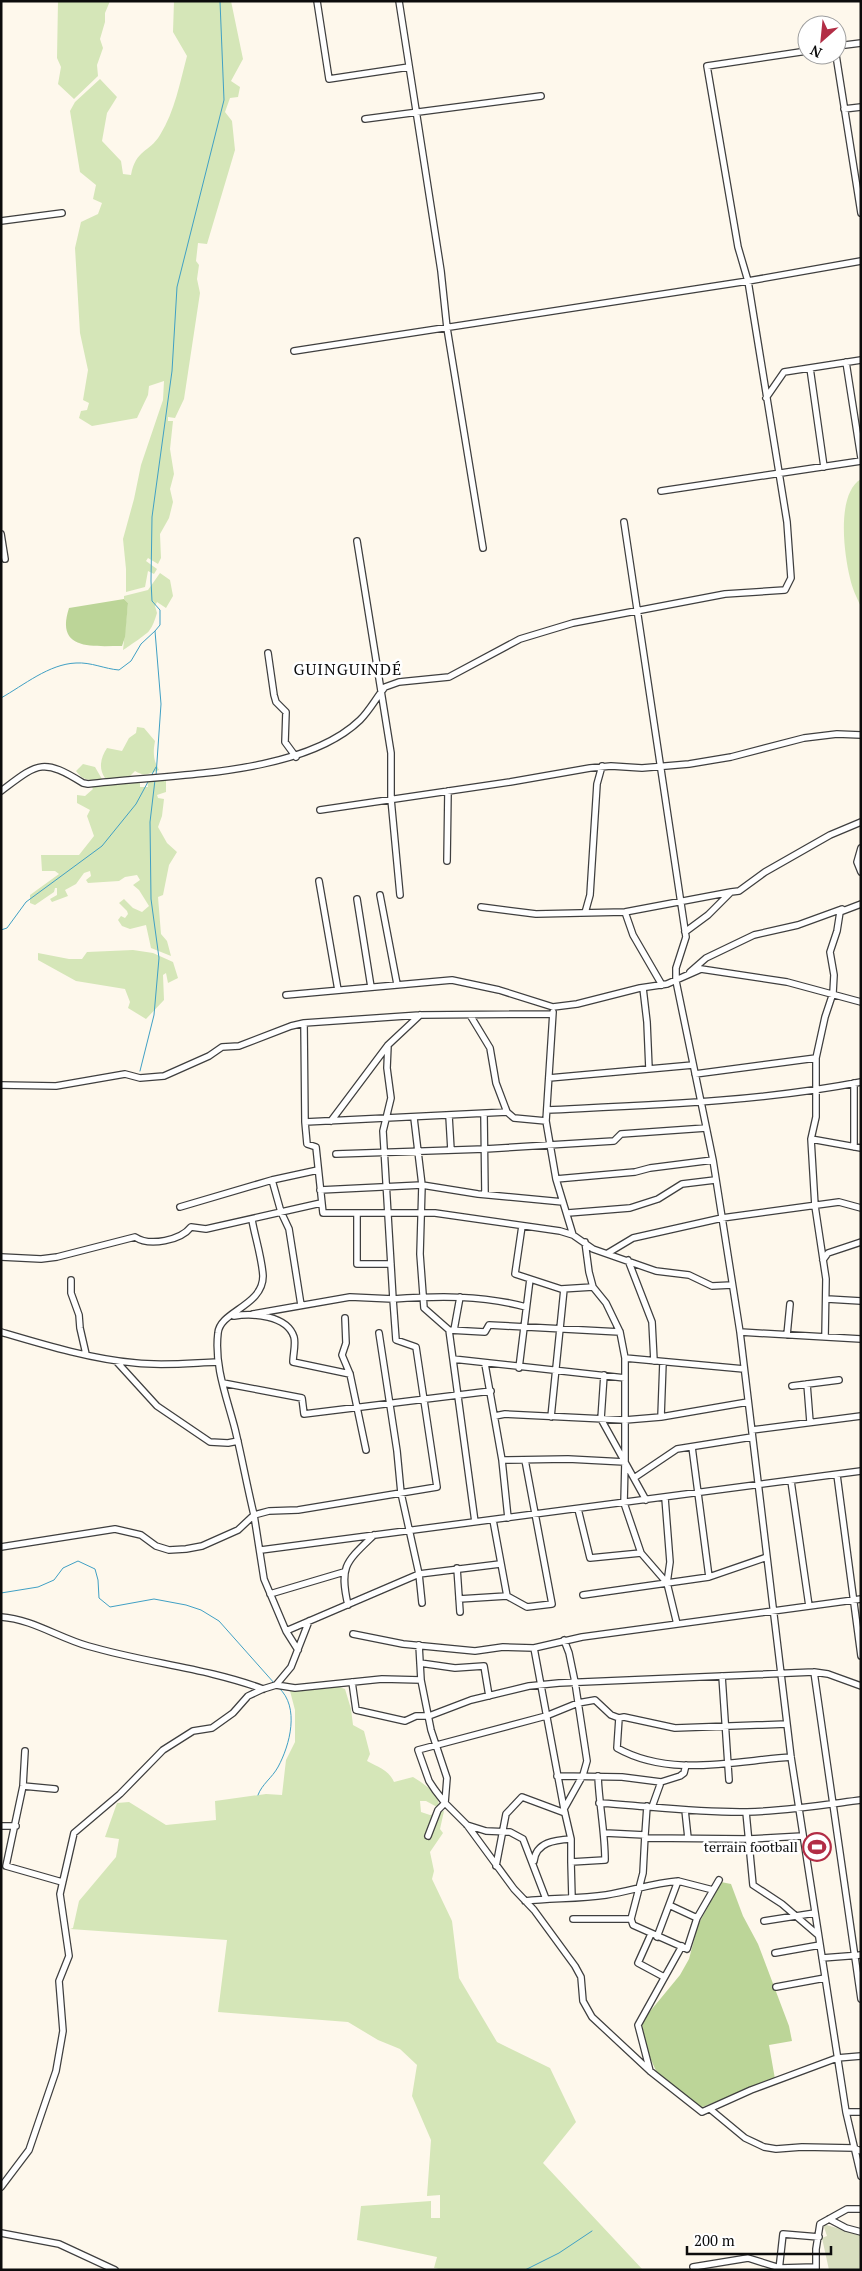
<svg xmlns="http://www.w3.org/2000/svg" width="862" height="2271" viewBox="0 0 862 2271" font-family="'PT Serif',serif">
  <rect width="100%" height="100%" fill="#fef8ec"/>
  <path fill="#d5e6b8" d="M58,1H110L105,13V22L100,39L103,48L97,65L98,76L74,99L58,84L61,67L57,58Z
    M174,1H231L243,59L231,81L240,87L238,97L230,98L225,112L232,121L235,150L207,244L198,243L196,261L199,265L197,279L200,293L184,399L175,418L168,417V421H173L170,449L174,474L170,489L173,502L169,518L160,534L161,558L158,564L148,558L146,561L157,569L154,574L148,571L145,587L126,592V569L123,539L134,499L141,465L163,400L164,381L149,386L148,395L137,418L92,426L79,418L81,411L87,410L89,403L83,400L88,370L80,333L75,248L81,222L98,214L102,203L93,199L96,185L80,172L70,111L75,102L100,79L117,97L107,113L102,141L121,161L123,174L131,175C136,149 149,153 160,135C175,111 180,82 187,56L173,32Z
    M861,479V607C857,598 852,588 850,578C844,554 836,494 861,479Z
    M160,573L170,580L173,596L166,608L157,602L155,606L157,613C155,619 153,626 149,631C147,634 125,649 123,650L128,603L124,599V596L148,590Z
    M137,727L144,728L155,741C153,752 153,760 159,770C149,774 144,777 135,771L129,777L108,779L105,778C98,768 101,757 107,748L122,751L129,738L136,733Z
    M83,764L95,767L102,779C90,781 83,781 76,771Z
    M166,779V792L157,795L158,798L164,799L162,816L158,827L167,843L177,852L169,865L163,895L158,897L161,934L167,941L171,956L151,948L146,925L130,929L122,926L118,920L121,916L125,918L128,914L127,911L119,903L124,899L133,908L142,912L149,906L139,890L133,885L140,880L137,875L125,877L119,881L88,883L86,880L91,876L90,871L84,873L76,884L65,890L68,896L52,902L50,899L57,895V888H55L54,892L35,905L30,903V895L59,874L55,871H42L41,855H79L94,836L87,816L90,810L77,803V795L85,796L93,789L91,786L140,781V787H148L147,780Z
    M133,950L153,953L173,962L178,978L168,983L166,973L163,975L164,1000L146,1019L128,1008L130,1002L125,989L76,981L38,960V953L69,959H82L87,952Z
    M336,1686L345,1689L351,1709L353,1725L364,1731L370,1754L367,1761C378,1767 389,1770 394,1782L413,1777C423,1783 438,1793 439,1805L437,1807L426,1801H420L421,1812L430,1815L444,1811L440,1829L443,1833L430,1852L434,1871L432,1879L452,1921L459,1978L497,2042L550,2068L576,2122L543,2163L643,2270H443L434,2268L437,2257L357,2240L361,2206L431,2201V2218H440V2195L427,2196L431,2140L412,2096L417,2065L400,2049L378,2040L348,2022L218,2012L227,1940L70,1929L73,1928L79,1901L116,1857L119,1839L105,1837L117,1803L129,1802L166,1825L216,1820L215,1801L266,1794L282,1795L286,1760L295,1742V1710L290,1691C306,1687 320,1689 336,1686Z"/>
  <path fill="#bcd598" d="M124,599L128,603L125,637L122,646C92,646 55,651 69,608Z
    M721,1882L731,1884L743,1916L758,1944L789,2026L792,2041L769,2045L775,2079L700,2108L657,2073L648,2053L642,2025L647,2015L680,1975L689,1959L698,1925Z"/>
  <path fill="#d8debf" d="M823,2224L861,2235V2270H829L822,2238L827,2236Z"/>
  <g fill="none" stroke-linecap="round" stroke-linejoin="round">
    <path stroke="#40a0c4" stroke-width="1" d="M1,698C24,685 49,664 76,663C91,662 105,669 119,670L131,661L141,644L155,631
      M151,776L156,767
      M156,776L161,704L155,631L160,625V610L152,601L151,581L152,517L172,371L177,287L224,100L220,1
      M1,930L7,928L26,902L102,846L136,804L149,780
      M140,1071L154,1015L159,958L151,899L150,822L155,780
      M1,1593L38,1587L54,1580L63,1568L78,1561L95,1569L98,1580L99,1598L110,1607L154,1599L186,1605L201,1610L219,1621L275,1684
      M258,1795C262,1784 272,1778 278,1767C290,1745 300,1707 279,1688
      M525,2270L559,2253L592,2231"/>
    <defs>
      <path id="minor" d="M317,1L329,79L409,67
        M399,1L441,271L447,328L483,548
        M837,46L861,43
        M836,55L861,213
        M844,109L861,107
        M365,119L541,96
        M1,221L62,213
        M294,351L748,281L861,261
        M846,362L861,458
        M810,368L824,467
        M766,398L784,372L861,360
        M661,491L861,461
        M624,522L686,937L676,968V981L713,1160L740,1332L791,1757L846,2112L861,2176
        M1,534L5,559
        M357,541L391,753V799L400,895
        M268,653L274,695L276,702L286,712L285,742L296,757
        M1,791C37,764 42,757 83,783L88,784C166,774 301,777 360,720C370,710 376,698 385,687L399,682L449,677L520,639L573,623L725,594L785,590L791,578L787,522L748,281L738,247L707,66L807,51
        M320,810L510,782L590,768L611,766L642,768L689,764L731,757L804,738L837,734L861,735
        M861,848L857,862L861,872
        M447,861L448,791
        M319,881L338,990
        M380,895L397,984
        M357,899L371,987
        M481,907L536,914L625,912L731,892
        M625,912L633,935L662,985
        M585,913L590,895L597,784L602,766
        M685,932L708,915L731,892L739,891L765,872L830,835L861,822
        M690,972L706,958L754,935L798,925L842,909
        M643,988L647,1022L649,1069
        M286,995L452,980L499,990L553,1007L577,1004L640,988L667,984L701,969L787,982L861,1002
        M553,1012L546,1121L556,1179L573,1235
        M470,1015L490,1048L496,1083L507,1112L514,1118L546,1121
        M304,1023L305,1122L307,1144L316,1147L323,1213H435L560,1231L573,1235L593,1249L656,1271L689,1275L712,1286L732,1285
        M388,1045L387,1068L391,1098L383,1131L393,1299C438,1296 482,1295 526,1307
        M695,1074L816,1058
        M549,1078L693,1065
        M1,1085L56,1086L125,1074L140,1078L164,1076L209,1056L222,1047L239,1046L291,1026L304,1023L420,1015L552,1014
        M547,1110C652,1105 757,1102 861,1082
        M484,1114L485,1194
        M449,1116L451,1150
        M414,1118L422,1185L420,1254L424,1308L449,1330L475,1522
        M331,1121L388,1045L420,1015
        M305,1122L507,1112
        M811,1139L861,1148
        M854,1147V1083
        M336,1154L485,1149L614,1141L621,1134L706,1128
        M556,1179L635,1172L650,1168L713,1160
        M272,1180L281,1212L289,1229L301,1305
        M320,1190L422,1185L478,1194L563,1202
        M180,1207L272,1180L318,1170
        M357,1213V1264H391
        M568,1213L630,1208L658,1199L682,1184L715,1180
        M252,1220C255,1237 262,1258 263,1276C263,1306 220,1311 218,1333C214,1366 227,1398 235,1429C242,1458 247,1486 254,1515L269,1511L298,1510L437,1487L416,1347L396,1340L393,1299L350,1297L253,1314
        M522,1226L515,1274L561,1289L593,1287
        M585,1242L589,1272L593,1287L606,1303L620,1332L625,1358V1462L624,1503L641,1553L667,1583L677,1624
        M608,1253L633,1238L722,1218L839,1202L861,1208
        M1,1257L41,1259L57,1257L135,1237C150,1247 181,1240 191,1227L206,1229L321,1203
        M628,1260L652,1322L654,1361
        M823,1260L828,1253L861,1242
        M71,1280V1293L79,1315L80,1328L86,1354
        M827,1299L861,1301
        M234,1316C252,1313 287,1315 294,1337C296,1344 293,1355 293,1362L350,1374
        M345,1318L346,1343L342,1355L350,1374L366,1450
        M449,1330L485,1332L489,1325L620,1332
        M454,1330L460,1297
        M1,1332C45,1345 91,1359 136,1363C162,1366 191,1363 217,1362
        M740,1332L861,1339
        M379,1333L397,1451L401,1493L419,1574L422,1603
        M787,1335L790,1304
        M825,1337L826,1279L815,1206L811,1139L816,1117V1058L825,1017L833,993L834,975L830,952L837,931L840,912L861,904
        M625,1358L744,1369
        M453,1359L625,1378
        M116,1361L157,1406L210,1442L228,1443L238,1441
        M485,1364L502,1460L508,1518
        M519,1368L530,1279
        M604,1375L601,1419L646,1500
        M223,1383L302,1398L304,1414L491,1391
        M807,1384L810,1422
        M792,1386L839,1380
        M495,1416L505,1414L625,1420L661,1417L748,1402
        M551,1417L564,1289
        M661,1417L663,1362
        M752,1430L861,1416
        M692,1447L709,1577
        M502,1460L568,1459L625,1462
        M837,1475L861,1656
        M634,1478L677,1449L752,1437
        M791,1481L809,1606
        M665,1498L670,1562L667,1583
        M578,1509L590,1558L641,1553
        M254,1515L264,1579L286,1631L298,1650
        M493,1520L507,1596L527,1607L552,1604L525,1460
        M1,1547L115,1529L141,1535L156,1546L169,1550L186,1549L202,1546L238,1530L254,1515
        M261,1550L861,1471
        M457,1568L460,1612
        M270,1594L344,1572
        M583,1595L709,1577L767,1557
        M459,1599L507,1596
        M348,1605C339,1566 346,1562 374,1535
        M1,1617C32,1619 59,1638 88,1646C146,1663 206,1668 263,1689
        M286,1631L419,1574L500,1564
        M353,1634L403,1644L475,1651L503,1647L534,1648L582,1637L861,1599
        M564,1640L569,1653L575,1682L587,1761L583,1775L564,1809L571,1839V1862
        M419,1645L421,1680L431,1730L447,1778L445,1803L438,1810L428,1836
        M534,1648L564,1809
        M420,1663L455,1668L484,1666L489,1696
        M814,1672L861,1999
        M722,1676L729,1780
        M352,1682L356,1710L405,1721L416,1716H429L471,1700L529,1686L559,1683L814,1672L828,1674L861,1686
        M276,1685L291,1667L309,1621
        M619,1718L611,1715L595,1700L578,1703L546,1716L418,1750L429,1781L435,1790L445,1803L467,1825L514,1889L534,1910L575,1966L581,1977L583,2001L592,2017L650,2071L702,2112L751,2090L837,2058L861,2056
        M787,1724L675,1728L624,1717L619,1718L617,1748C670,1778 734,1761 791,1757
        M25,1751L23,1786L6,1866L62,1882
        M557,1776L622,1777L661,1782L680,1776L684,1773L686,1765
        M23,1786L55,1789
        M599,1803C648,1806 698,1813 747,1812C786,1811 823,1805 861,1800
        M652,1807L661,1782
        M685,1810L688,1838
        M746,1812L753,1885L782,1904L818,1935
        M467,1825L486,1831L510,1832L523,1839L546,1899
        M1,1826H16
        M605,1833L645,1835L647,1806
        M645,1835L643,1873L631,1919L633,1925L687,1949L697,1918L719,1880
        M645,1838L749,1839L803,1836
        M534,1861C536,1842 555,1840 571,1839
        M496,1866L506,1814L522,1797L565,1813
        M572,1898L571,1862L605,1860C605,1832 599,1804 598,1776
        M525,1901C552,1898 579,1899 606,1895C631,1891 653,1883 678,1881
        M669,1905L697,1918
        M573,1919H631
        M764,1921L815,1913
        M651,1934L638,1963L664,1977
        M657,1937L678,1881L713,1890
        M775,1953L820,1945
        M822,1958L861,1955
        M776,1987L825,1978
        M650,2071L638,2025L682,1946
        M710,2109L745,2138L764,2147L776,2149L802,2147L854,2148L861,2151
        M846,2112H861
        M1,2187L29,2150L56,2071L63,2031L59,1981L69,1956L60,1894L74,1833L120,1794L163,1750L193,1731L212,1728L233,1713L248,1696L263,1689L276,1685L295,1688L382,1679L421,1680
        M829,2219L846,2228L861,2232
        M1,2233L59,2244L115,2270
        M693,2267L748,2258L780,2268L815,2267
        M816,2269V2249L820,2224L847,2209H861
        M779,2270L783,2234L819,2237"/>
    </defs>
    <use href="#minor" stroke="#3f3f3f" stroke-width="8"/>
    <use href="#minor" stroke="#fff" stroke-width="5.5"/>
  </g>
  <defs>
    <symbol id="stadium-ring" viewBox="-11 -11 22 22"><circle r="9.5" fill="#fff" stroke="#b22d45" stroke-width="1.5"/><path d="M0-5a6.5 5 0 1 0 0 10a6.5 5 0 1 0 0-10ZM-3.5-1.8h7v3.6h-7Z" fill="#b22d45"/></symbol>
  </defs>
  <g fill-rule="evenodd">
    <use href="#stadium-ring" x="801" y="1831" width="32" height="32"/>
  </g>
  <g text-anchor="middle" stroke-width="5" stroke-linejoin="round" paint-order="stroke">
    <g font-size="14" fill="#0c0c0c" stroke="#fff" text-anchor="end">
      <text x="798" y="1852">terrain football</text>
    </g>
    <g font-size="16" letter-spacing="1" fill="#0c0c0c" stroke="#fff">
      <text x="348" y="675">GUINGUINDÉ</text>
    </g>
  </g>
  <rect width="862" height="2271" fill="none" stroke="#0c0c0c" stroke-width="5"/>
  <g transform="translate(822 40) rotate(207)"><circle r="24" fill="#ffffff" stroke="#9e9e9e"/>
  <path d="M0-4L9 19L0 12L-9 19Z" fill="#b22d45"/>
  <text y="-8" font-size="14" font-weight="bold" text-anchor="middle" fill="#0c0c0c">N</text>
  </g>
  <path d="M687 2246v8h144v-8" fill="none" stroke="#0c0c0c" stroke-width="2.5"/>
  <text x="694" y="2246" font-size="15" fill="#0c0c0c" stroke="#ffffff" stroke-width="4" paint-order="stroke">200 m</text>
</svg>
